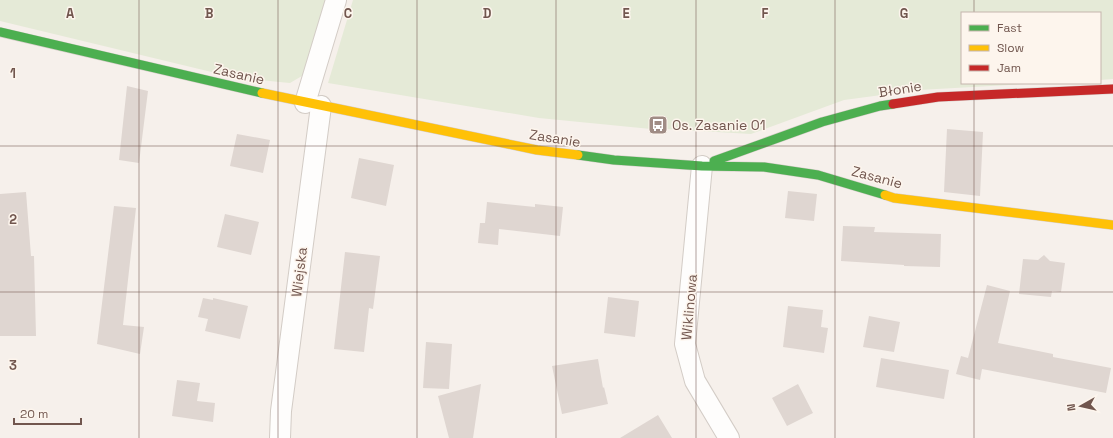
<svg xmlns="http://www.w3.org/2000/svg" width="1113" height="438" viewBox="0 0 1113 438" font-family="'Space Grotesk',sans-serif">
  <rect width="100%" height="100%" fill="#f6f0eb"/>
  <path fill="#e5ead7" d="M0,0H329L307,73L290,83L249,79L224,75L0,21Z
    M353,0H1113V79L1100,80V13H962V83H1045L919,90L844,100L751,134L665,129L664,122H651V129L539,118L328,83Z"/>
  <path fill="#dfd6d1" d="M127,86L148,91L139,163L119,160Z
    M947,129L983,132L980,196L944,192Z
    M237,134L270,140L263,173L230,166Z
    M359,158L394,165L386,206L351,198Z
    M788,191L817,194L814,221L785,218Z
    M26,192L31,256H34L36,336H0V194Z
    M487,202L535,207V204L563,207L560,236L499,229L498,245L478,243L480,223H485Z
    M114,206L136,208L123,325L144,327L140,354L97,344Z
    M225,214L259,222L251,255L217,247Z
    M843,226L875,227L874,232L941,234L940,267L904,266V265L841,261Z
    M345,252L380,256L373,309L369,308L364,352L334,349Z
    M1044,255L1050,261L1065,263L1061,292L1052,291L1051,297L1019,294L1023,259L1038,260Z
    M987,285L1010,291L998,343L1053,354V357L1111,368L1106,393L982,369L980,380L956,374L961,356L968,358Z
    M608,297L639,301L635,337L604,333Z
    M203,298L213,300V298L248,306L240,339L205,331L208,319L198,317Z
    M788,306L823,310L821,327L828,328L824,353L783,347Z
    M869,316L900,322L894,352L863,347Z
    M426,342L452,344L449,389L423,388Z
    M881,358L949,370L944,399L876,387Z
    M598,359L603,388L604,387L608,404L562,414L552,366Z
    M177,380L200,383L197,401L215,403L213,422L172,416Z
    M481,384L473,438H449L438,396Z
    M798,384L813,413L787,426L772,398Z
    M658,415L672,438H620Z"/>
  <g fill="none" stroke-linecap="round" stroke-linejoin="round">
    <defs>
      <path id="street" d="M305,103L336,0
        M702,166L685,344L695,381L729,438
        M280,438L281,411L321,106"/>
      <path id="fast" d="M0,32L262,93
        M578,155L614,160L702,166L764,167L818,175L885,195
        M714,161L822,122L880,106L893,104"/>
      <path id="slow" d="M262,93L537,150L578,155
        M885,195L894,198L1113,225"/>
      <path id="jam" d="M893,104L938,97L1113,89"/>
    </defs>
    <use href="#street" stroke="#d3ccc6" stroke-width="22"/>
    <use href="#fast" stroke="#d5ccc8" stroke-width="10"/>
    <use href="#slow" stroke="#d5ccc8" stroke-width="10"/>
    <use href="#jam" stroke="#d5ccc8" stroke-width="10"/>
    <use href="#street" stroke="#fefdfc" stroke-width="20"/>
    <use href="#fast" stroke="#4caf50" stroke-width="9"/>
    <use href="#slow" stroke="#ffc107" stroke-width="9"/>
    <use href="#jam" stroke="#c62828" stroke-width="9"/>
  </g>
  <path fill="none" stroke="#71564e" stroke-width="1" stroke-opacity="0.55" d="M139,0V438M278,0V438M417,0V438M556,0V438M696,0V438M835,0V438M974,0V13M974,83V438M0,146H1113M0,292H1113"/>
  <defs>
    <symbol id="bus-square" viewBox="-11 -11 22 22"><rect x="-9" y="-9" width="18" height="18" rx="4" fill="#a08c85" stroke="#fdf5ed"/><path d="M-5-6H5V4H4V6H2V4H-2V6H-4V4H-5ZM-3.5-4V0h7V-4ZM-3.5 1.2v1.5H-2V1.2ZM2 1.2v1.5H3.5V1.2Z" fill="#fff"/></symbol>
  </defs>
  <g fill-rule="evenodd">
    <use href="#bus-square" x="647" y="114" width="22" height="22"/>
  </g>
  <g text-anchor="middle" stroke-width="3" stroke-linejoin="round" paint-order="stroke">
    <g font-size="14" fill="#71564e" stroke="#fdf5ed">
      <text transform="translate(239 74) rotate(13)" y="5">Zasanie</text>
      <text transform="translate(900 89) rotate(-9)" y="5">Błonie</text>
      <text transform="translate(555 138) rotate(9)" y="5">Zasanie</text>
      <text transform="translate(877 177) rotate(15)" y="5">Zasanie</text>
      <text transform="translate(299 272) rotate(-83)" y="5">Wiejska</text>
      <text transform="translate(689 307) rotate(-85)" y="5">Wiklinowa</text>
    </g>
    <g font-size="14" fill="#71564e" stroke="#fdf5ed" text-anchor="start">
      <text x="672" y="130">Os. Zasanie 01</text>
    </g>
  </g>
  <g font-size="13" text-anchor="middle" font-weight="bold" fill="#71564e" stroke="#fdf5ed" stroke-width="3" stroke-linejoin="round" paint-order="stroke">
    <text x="70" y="18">A</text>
    <text x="209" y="18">B</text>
    <text x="348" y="18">C</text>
    <text x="487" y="18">D</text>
    <text x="626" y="18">E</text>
    <text x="765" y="18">F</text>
    <text x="904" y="18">G</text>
    <text x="13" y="78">1</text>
    <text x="13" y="224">2</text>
    <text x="13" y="370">3</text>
  </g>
  <rect x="961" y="12" width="140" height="72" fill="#fdf5ed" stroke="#c5b5ad"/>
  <rect x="969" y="25" width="20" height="6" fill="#4caf50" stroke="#c5b5ad"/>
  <text x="997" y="32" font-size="12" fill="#71564e">Fast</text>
  <rect x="969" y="45" width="20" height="6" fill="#ffc107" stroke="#c5b5ad"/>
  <text x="997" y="52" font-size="12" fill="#71564e">Slow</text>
  <rect x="969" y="65" width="20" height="6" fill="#c62828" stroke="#c5b5ad"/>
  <text x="997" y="72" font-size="12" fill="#71564e">Jam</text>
  <g transform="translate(1081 406) rotate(262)" stroke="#fdf5ed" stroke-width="3" paint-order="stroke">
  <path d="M0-3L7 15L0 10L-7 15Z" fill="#71564e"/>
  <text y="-6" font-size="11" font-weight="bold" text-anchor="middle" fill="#71564e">N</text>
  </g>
  <path d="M14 418v6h67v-6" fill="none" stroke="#71564e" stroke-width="2"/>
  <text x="20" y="418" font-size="12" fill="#71564e" stroke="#fdf5ed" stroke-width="3" paint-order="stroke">20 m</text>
</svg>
